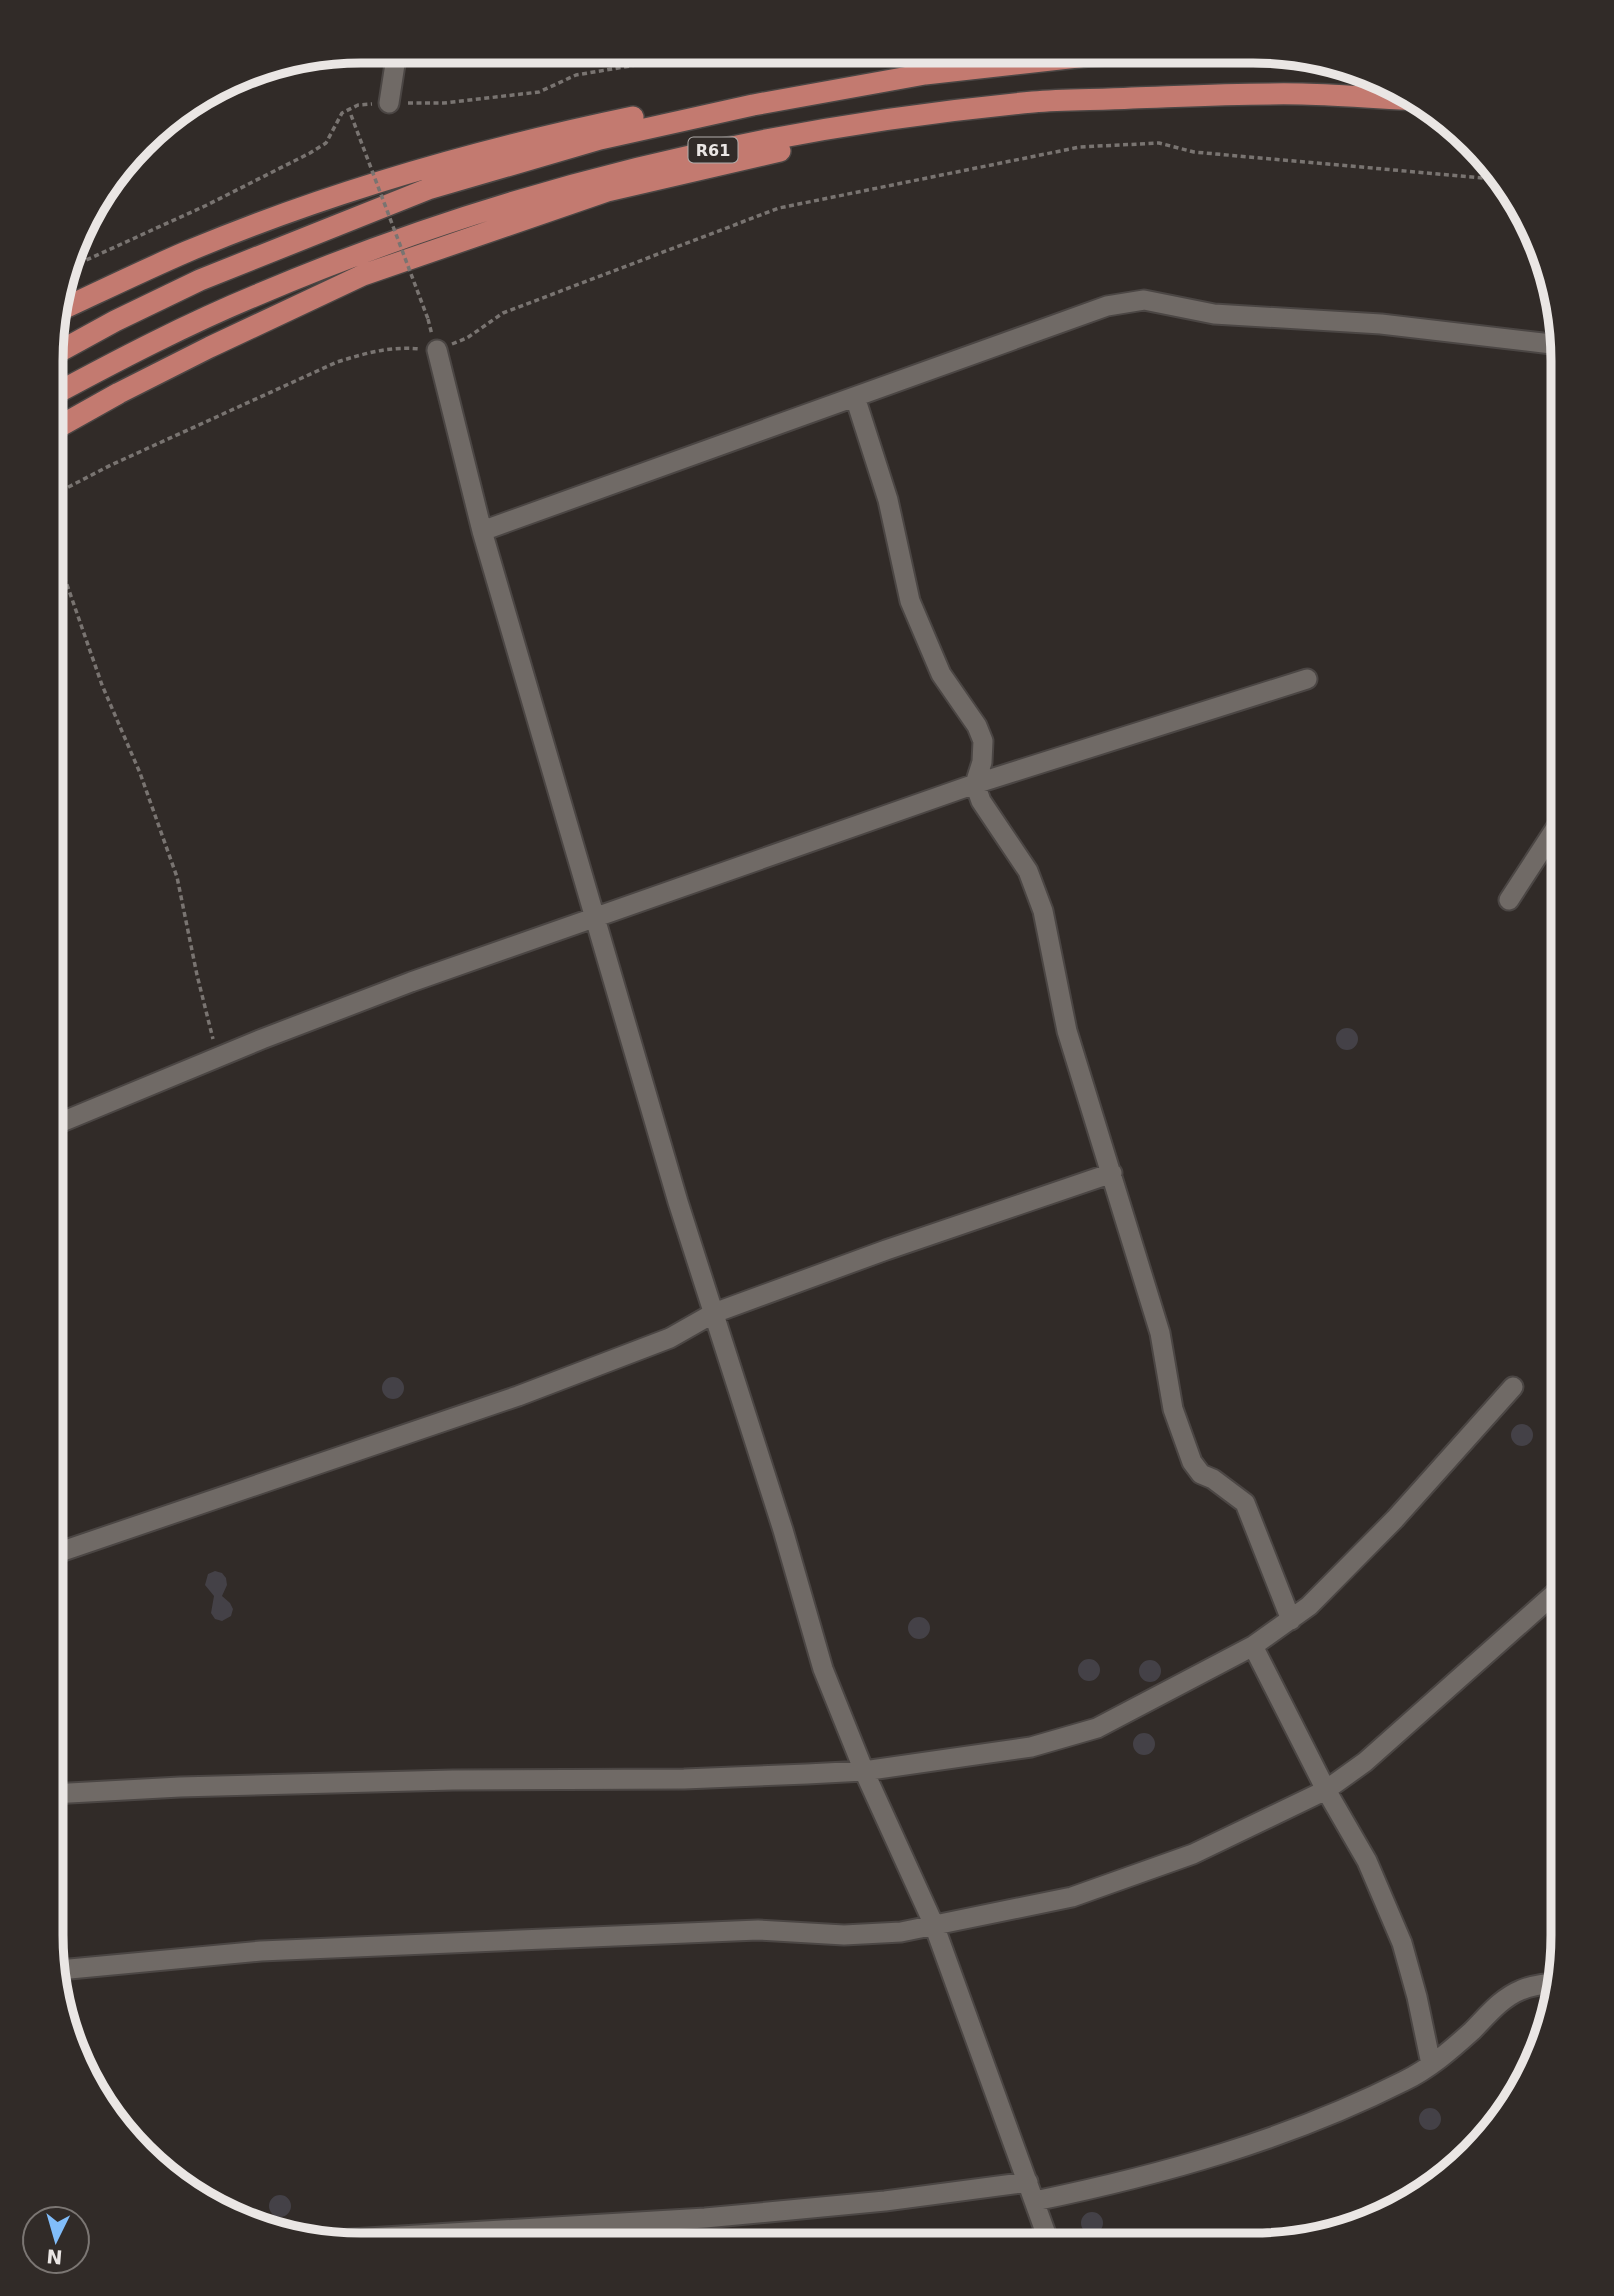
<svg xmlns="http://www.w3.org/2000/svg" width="1614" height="2296" viewBox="0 0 1614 2296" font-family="'DejaVu Sans',sans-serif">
  <rect width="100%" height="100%" fill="#312b28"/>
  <path fill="#444147" d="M1336 1039a11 11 0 1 1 22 0a11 11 0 1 1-22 0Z
    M382 1388a11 11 0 1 1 22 0a11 11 0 1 1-22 0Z
    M1511 1435a11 11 0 1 1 22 0a11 11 0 1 1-22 0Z
    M215,1571L222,1573L226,1578L227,1585L222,1596L230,1603L233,1609L231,1616L222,1621L215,1619L211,1613L214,1596L205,1585L208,1574Z
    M908 1628a11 11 0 1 1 22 0a11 11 0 1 1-22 0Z
    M1078 1670a11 11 0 1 1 22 0a11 11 0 1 1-22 0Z
    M1139 1671a11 11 0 1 1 22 0a11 11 0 1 1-22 0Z
    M1133 1744a11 11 0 1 1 22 0a11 11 0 1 1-22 0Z
    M1419 2119a11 11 0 1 1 22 0a11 11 0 1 1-22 0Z
    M269 2206a11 11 0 1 1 22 0a11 11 0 1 1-22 0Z
    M1081 2223a11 11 0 1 1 22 0a11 11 0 1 1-22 0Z"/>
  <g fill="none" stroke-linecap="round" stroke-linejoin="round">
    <defs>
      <path id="street" d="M389,103L397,51
        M437,350L482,531L595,918L678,1202L783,1530L823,1669L864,1771L934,1925L1050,2245
        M855,397L888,500L910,601L941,674L977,726L983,741L982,762L975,784L981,801L1028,871L1043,911L1067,1031L1160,1333L1173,1409L1192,1462L1201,1474L1213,1479L1245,1503L1291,1620
        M482,531L1107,306L1144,300L1214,314L1381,324L1560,345
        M1509,900L1563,817
        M52,1126L262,1039L411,982L975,784L1307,679
        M51,1555L518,1396L670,1338L714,1313L886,1250L1112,1173
        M1253,1646L1326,1790L1367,1861L1402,1943L1417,1997L1431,2064
        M51,1726L55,1793V1953
        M51,1794L180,1787L453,1780L684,1779L807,1774L864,1771L1031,1747L1097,1728L1253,1646L1309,1606L1395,1519L1513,1387
        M59,1970L261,1951L758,1930L844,1935L901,1932L1072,1897L1193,1854L1326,1790L1365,1762L1563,1586
        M1035,2201C1161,2175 1287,2140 1404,2081C1429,2069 1451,2050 1472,2031C1487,2016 1501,1998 1521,1990C1532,1985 1545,1984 1557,1983
        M316,2241L705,2218L885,2201L1028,2182"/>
      <path id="primary" d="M56,312C99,292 142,271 186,252C326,193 484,148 633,117
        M53,355L115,321L200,280L428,189L600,139L753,105L925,74L1087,56L1138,53L1309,57
        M53,395C120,359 187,324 257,295C503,190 766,127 1033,102C1065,99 1099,100 1132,98C1189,96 1245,93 1302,94C1340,95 1378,98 1416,100
        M53,430L119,393L210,347L363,275L607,191L780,151"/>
    </defs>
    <use href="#street" stroke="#4b4644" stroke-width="23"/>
    <use href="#primary" stroke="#4b4644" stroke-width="24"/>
    <path stroke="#797471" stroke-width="3.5" stroke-dasharray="5 3.5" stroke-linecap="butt" d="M408,103H444L539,92L576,75L714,52
      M71,267L207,205L310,153L326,143L342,113L358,105L372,104
      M428,319L432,335
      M452,344L467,338L503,313L779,208L1080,147L1159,143L1194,152L1494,179
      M53,495L111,465L337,362C366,353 390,346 421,349
      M53,554L58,559L102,685L140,773L177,877L197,975L213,1039"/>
    <use href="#street" stroke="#706a66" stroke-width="19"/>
    <use href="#primary" stroke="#c37a70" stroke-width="21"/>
    <path stroke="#797471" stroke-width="3.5" stroke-dasharray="5 3.5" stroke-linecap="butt" d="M351,115L428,319"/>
  </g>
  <g text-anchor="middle" stroke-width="7" stroke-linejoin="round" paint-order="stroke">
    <rect fill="#312b28" stroke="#b2aeac" stroke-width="2" x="688.5" y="137.5" width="49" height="25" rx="5"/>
    <g font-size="16" font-weight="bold" fill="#eae6e4">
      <text x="713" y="156">R61</text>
    </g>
  </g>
  <path d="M0 0H1614V2296H0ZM361 63H1253A298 298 0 0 1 1551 361V1935A298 298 0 0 1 1253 2233H361A298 298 0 0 1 63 1935V361A298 298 0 0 1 361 63Z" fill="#312b28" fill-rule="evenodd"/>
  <path fill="none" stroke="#eae6e4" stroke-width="9" d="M361 63H1253A298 298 0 0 1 1551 361V1935A298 298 0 0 1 1253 2233H361A298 298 0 0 1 63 1935V361A298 298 0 0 1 361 63Z"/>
  <g transform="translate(56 2240) rotate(185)"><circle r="33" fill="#312b28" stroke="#7b7673" stroke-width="2"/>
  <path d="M0-5L12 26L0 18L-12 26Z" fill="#81bdfa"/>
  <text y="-10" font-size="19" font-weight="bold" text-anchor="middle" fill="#eae6e4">N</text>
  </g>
</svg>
